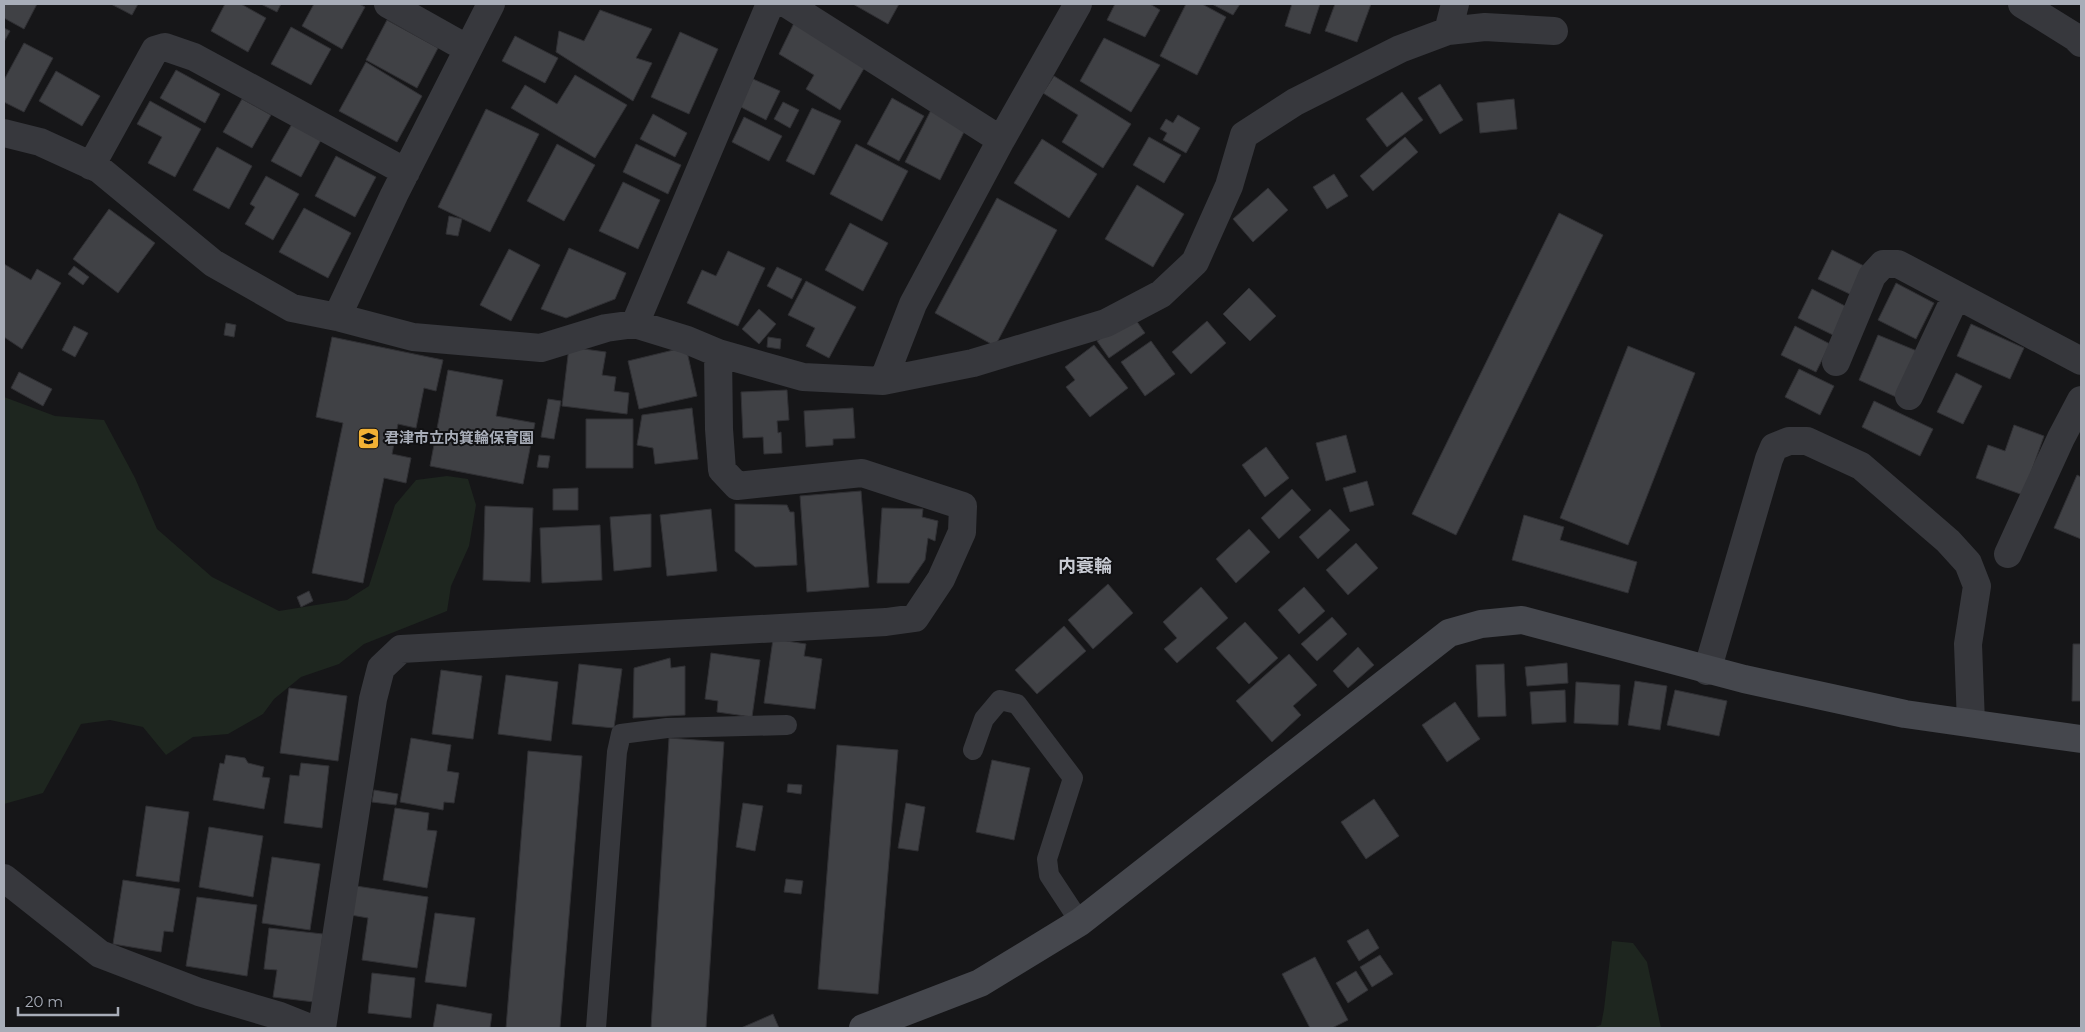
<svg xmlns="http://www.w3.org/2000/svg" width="2085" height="1032" viewBox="0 0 2085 1032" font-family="Montserrat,'Noto Sans JP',sans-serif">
  <rect width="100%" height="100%" fill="#161618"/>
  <path fill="#1e261f" d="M4,397L55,416L104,420L135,478L157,529L212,577L279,611L347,600L369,586L395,505L416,480L447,476L468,479L476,505L469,546L451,586L447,611L364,644L339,664L301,677L274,699L263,714L228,734L193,737L166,755L143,727L110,720L81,724L43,793L4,804Z
    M1612,941L1633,943L1647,962L1661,1028H1592L1601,1025L1604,1009Z"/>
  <path fill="#404145" stroke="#303034" d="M4,4H37L24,29L4,18Z
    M111,4H138L132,15Z
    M225,4H241L266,18L248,52L211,31Z
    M261,4H281L277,12Z
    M314,4H359L365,7L342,49L302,26Z
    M853,4H899L888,24Z
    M1115,4H1150L1160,10L1145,37L1107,20Z
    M1186,4H1202L1226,17L1197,75L1160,56Z
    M1212,4H1240L1233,15Z
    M1292,4H1320L1310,34L1285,26Z
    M1335,4H1371L1357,42L1325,31Z
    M600,10L652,29L636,58L652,63L633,101L556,52L559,31L584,41Z
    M387,20L438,48L417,88L366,60Z
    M795,21L866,65L840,110L806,89L814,75L779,54Z
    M291,27L331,49L311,85L271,64Z
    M4,28L10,31L4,42Z
    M680,32L718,49L689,114L651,97Z
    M515,36L558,58L545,83L502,61Z
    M1104,38L1160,65L1131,112L1080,81Z
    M24,43L53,58L24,112L4,102V80Z
    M366,62L422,96L397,142L339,111Z
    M176,70L220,94L205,123L160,98Z
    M56,71L100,96L82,126L39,101Z
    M575,75L627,105L595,158L511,108L525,85L557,104Z
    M1054,76L1131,124L1103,168L1062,142L1078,115L1043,93Z
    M753,79L780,91L766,120L739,106Z
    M1440,84L1463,120L1440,134L1418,98Z
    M1402,92L1423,120L1387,147L1366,119Z
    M892,98L924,116L899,161L867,144Z
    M242,99L271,115L252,148L223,132Z
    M1514,99L1517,129L1480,133L1477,103Z
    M150,101L201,129L175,177L148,163L162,137L137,124Z
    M783,102L799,110L790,128L774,119Z
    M812,108L841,121L814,175L786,161Z
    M932,108L967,126L940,180L905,162Z
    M486,109L539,134L490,232L438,207Z
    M653,114L687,133L675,157L640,139Z
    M1178,115L1200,128L1186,153L1163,140L1167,133L1160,129L1166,119L1173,123Z
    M744,117L782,136L769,161L732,142Z
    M292,124L321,140L301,177L271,161Z
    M1149,137L1181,155L1164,183L1133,165Z
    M1405,137L1418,152L1373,191L1360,176Z
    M1042,139L1097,174L1069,218L1014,183Z
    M557,144L595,165L564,221L527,201Z
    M636,144L681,165L668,194L623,172Z
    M856,144L908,171L882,221L830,194Z
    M217,147L252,166L229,209L193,190Z
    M336,156L376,177L355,217L315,196Z
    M1334,174L1348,196L1327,209L1313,187Z
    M266,176L299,194L273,240L245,224L255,207L250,204Z
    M623,182L660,200L638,249L599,231Z
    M1137,185L1184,214L1153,267L1105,239Z
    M1268,188L1288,210L1253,242L1233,219Z
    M997,198L1057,230L995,346L935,313Z
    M304,208L351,233L328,278L279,252Z
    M109,209L155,243L118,293L73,259Z
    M1559,213L1603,235L1456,535L1412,514Z
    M449,216L462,219L458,236L446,234Z
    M850,223L888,243L863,291L825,270Z
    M569,248L626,273L615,299L566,318L541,309Z
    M509,249L540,265L511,321L480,305Z
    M1832,250L1868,268L1854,296L1818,279Z
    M728,251L765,268L738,326L687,303L702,270L716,276Z
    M4,264L31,280L37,269L61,283L22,349L4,337Z
    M74,266L89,277L83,285L68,274Z
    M777,267L802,279L792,299L767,286Z
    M806,281L856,307L829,358L806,346L815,328L788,315Z
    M1896,283L1934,303L1916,339L1878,320Z
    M1249,288L1276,316L1250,341L1223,314Z
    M1812,289L1847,307L1833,335L1798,318Z
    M759,309L776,324L759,344L742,329Z
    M1133,316L1145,333L1109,358L1097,341Z
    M1207,321L1226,343L1191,374L1172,352Z
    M226,323L236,325L234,337L224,335Z
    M1971,324L2024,348L2010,379L1957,356Z
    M74,326L88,333L75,357L62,350Z
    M1795,326L1830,344L1816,372L1781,355Z
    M1878,335L1917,351L1896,397L1859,380Z
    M332,337L443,360L436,391L424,388L416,428L398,424L392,454L411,458L406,483L384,478L363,583L312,573L343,423L316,417Z
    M768,337L781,339L780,349L767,347Z
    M1151,341L1175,374L1145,396L1121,362Z
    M1094,345L1128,388L1090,417L1066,387L1075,380L1065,367Z
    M1628,346L1695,373L1628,545L1560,518Z
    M569,347L606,352L602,375L616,377L614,391L629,393L627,414L562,406Z
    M686,347L697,396L639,409L628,361Z
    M1799,369L1834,386L1820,415L1785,397Z
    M448,370L503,380L496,416L535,423L523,484L430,466Z
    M19,372L52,389L43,406L11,388Z
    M1956,373L1982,386L1963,424L1937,412Z
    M787,390L789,420L777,421L778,433L781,432L782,453L764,454L763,437L743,438L741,392Z
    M548,399L561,401L554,439L541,437Z
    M1874,401L1933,429L1920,456L1862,427Z
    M692,408L698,459L655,464L653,448L637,445L642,415Z
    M853,408L855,438L833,439V445L806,447L804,411Z
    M586,419H633V468H586Z
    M2014,425L2044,436L2023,495L1976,478L1988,445L2005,451Z
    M1346,435L1356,472L1326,481L1316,443Z
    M1266,447L1289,478L1265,497L1242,465Z
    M539,455L550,456L548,468L537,467Z
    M2077,475L2081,477V539L2054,528Z
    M1367,481L1374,505L1350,512L1343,488Z
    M578,488V510H553V489Z
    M1292,489L1311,510L1279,539L1261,518Z
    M861,491L869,587L807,592L800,496Z
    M735,504L787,505L790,512H794L797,565L755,567L735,551Z
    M485,506L533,508L530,582L483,580Z
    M882,508L923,509L922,517L938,521L935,541L928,538L925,560L909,583H877Z
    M711,509L717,571L667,576L660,515Z
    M1330,509L1350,530L1318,559L1299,537Z
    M651,514V567L614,571L610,517Z
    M1524,515L1564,527L1560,540L1637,562L1628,593L1512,560Z
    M600,525L602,580L542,583L540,528Z
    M1249,529L1270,552L1236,583L1216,559Z
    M1356,543L1378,568L1348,595L1326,570Z
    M1108,584L1133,613L1093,649L1068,620Z
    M1201,587L1228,618L1177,663L1164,649L1177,638L1163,622Z
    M1304,587L1325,611L1299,634L1278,610Z
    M309,591L313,601L301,607L297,597Z
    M1332,617L1347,634L1317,661L1301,644Z
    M1245,622L1278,658L1249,684L1216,648Z
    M1064,626L1086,651L1037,694L1015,670Z
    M773,639L806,644L804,656L822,659L815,709L764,703Z
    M2073,644H2081V701H2072Z
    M1358,647L1374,665L1348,688L1333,671Z
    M711,653L760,660L752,717L717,712L718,701L705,699Z
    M1289,654L1317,685L1293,706L1301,715L1272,742L1236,701Z
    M670,658L671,668L685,666V715L633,718L634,668Z
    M1567,663L1568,683L1527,686L1525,667Z
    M579,664L622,669L614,728L572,724Z
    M1504,664L1506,716L1478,717L1476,665Z
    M441,670L482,676L473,739L432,734Z
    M506,675L558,682L551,741L498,734Z
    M1635,681L1667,686L1660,730L1628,725Z
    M1576,682L1620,685L1618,725L1574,723Z
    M289,688L347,696L338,761L280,753Z
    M1565,690L1566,722L1532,724L1530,692Z
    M1675,690L1727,701L1719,736L1667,725Z
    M1455,702L1480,739L1447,762L1422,725Z
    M411,738L451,745L447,771L459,773L454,803L444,802L443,810L400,802Z
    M669,738L724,742L706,1028H651Z
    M837,745L898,750L878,994L818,989Z
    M528,751L582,756L560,1028H506Z
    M226,755L245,758L248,763L264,767L262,777L270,778L264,809L213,800L220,763L224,764Z
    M992,760L1030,768L1014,840L976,832Z
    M301,763L329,766L322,828L284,823L290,775L299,776Z
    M788,784L802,785L801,794L787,792Z
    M374,790L398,794L396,805L372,802Z
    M1374,799L1399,836L1366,859L1341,822Z
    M743,803L763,806L755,851L736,847Z
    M906,803L925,807L918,851L898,848Z
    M146,806L189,812L179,882L136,876Z
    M395,808L429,813L427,830L437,831L427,888L383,880Z
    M209,827L263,836L253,897L199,887Z
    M272,857L320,864L310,930L262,923Z
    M786,879L803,881L801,894L784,892Z
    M123,880L180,889L173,932L164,931L161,952L113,944Z
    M356,886L428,897L417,968L362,960L368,918L351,915Z
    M197,897L257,905L247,976L186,966Z
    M435,913L475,918L466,987L425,982Z
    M269,928L323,934L314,1002L273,997L277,970L264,969Z
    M1368,929L1379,948L1359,961L1347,941Z
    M1380,955L1393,974L1372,987L1360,967Z
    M1315,957L1348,1020L1332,1028H1310L1282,974Z
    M1356,971L1368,990L1348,1003L1336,983Z
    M372,973L415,978L411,1018L368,1013Z
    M437,1004L492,1014L490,1028H433Z
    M773,1014L779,1028H741Z"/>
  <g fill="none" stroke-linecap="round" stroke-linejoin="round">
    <path stroke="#37383d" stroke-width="20" d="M973,750L984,719L1000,700L1017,704L1073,778L1047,859L1049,875L1080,922
      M596,1028L617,752L621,734L667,728L787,725"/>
    <path stroke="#37383d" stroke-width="28" d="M388,4L468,49
      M787,4L1001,140
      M2022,4L2075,37L2081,43
      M1448,31L1455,4
      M4,133L40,142L99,169L213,263L292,308L337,317L413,337L541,348L606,328L635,324L687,340L718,353L803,377L883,381L973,363L1106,323L1161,294L1195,262L1229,186L1244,135L1295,102L1400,49L1448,31L1485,27L1554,31
      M91,166L155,50L165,47L194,57L406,172
      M337,317L394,195L491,4
      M635,324L770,4
      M1836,362L1872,276L1883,264H1898L2081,361
      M883,381L913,304L1001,140L1078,4
      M1909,396L1956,296
      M2008,554L2061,438L2081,400
      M1707,671L1769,459L1774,447L1789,441H1807L1861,466L1948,541L1968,563L1977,586L1968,644L1971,723
      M4,878L100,954L199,992L280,1016L310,1028
      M322,1028L373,699L381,668L401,649L886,622L915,618L941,579L962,532L963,506L862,473L737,486L722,470L719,429L718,353"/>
    <path stroke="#45474d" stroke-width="28" d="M863,1028L980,983L1080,922L1449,633L1481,624L1522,620L1744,679L1905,714L2081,739"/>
  </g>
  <defs>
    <symbol id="school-square" viewBox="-11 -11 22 22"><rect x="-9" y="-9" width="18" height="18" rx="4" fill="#f2b134" stroke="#111113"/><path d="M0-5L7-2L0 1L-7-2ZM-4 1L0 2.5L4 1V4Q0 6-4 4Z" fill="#111"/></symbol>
  </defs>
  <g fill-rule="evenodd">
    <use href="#school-square" x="356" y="426" width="25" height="25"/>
  </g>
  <g text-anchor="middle" stroke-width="4" stroke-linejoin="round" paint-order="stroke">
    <g font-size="15" font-weight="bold" fill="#a8adb8" stroke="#111113" text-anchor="start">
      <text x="384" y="443">君津市立内箕輪保育園</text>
    </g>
    <g font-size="18" font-weight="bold" fill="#c9ccd4" stroke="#111113">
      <text x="1085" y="572">内蓑輪</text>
    </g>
  </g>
  <rect width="2085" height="1032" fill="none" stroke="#a8adb8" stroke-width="10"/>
  <path d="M18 1007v8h100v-8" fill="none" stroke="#a8adb8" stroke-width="2.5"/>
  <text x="25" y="1007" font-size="15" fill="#a8adb8" stroke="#111113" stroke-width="4" paint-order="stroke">20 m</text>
</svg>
